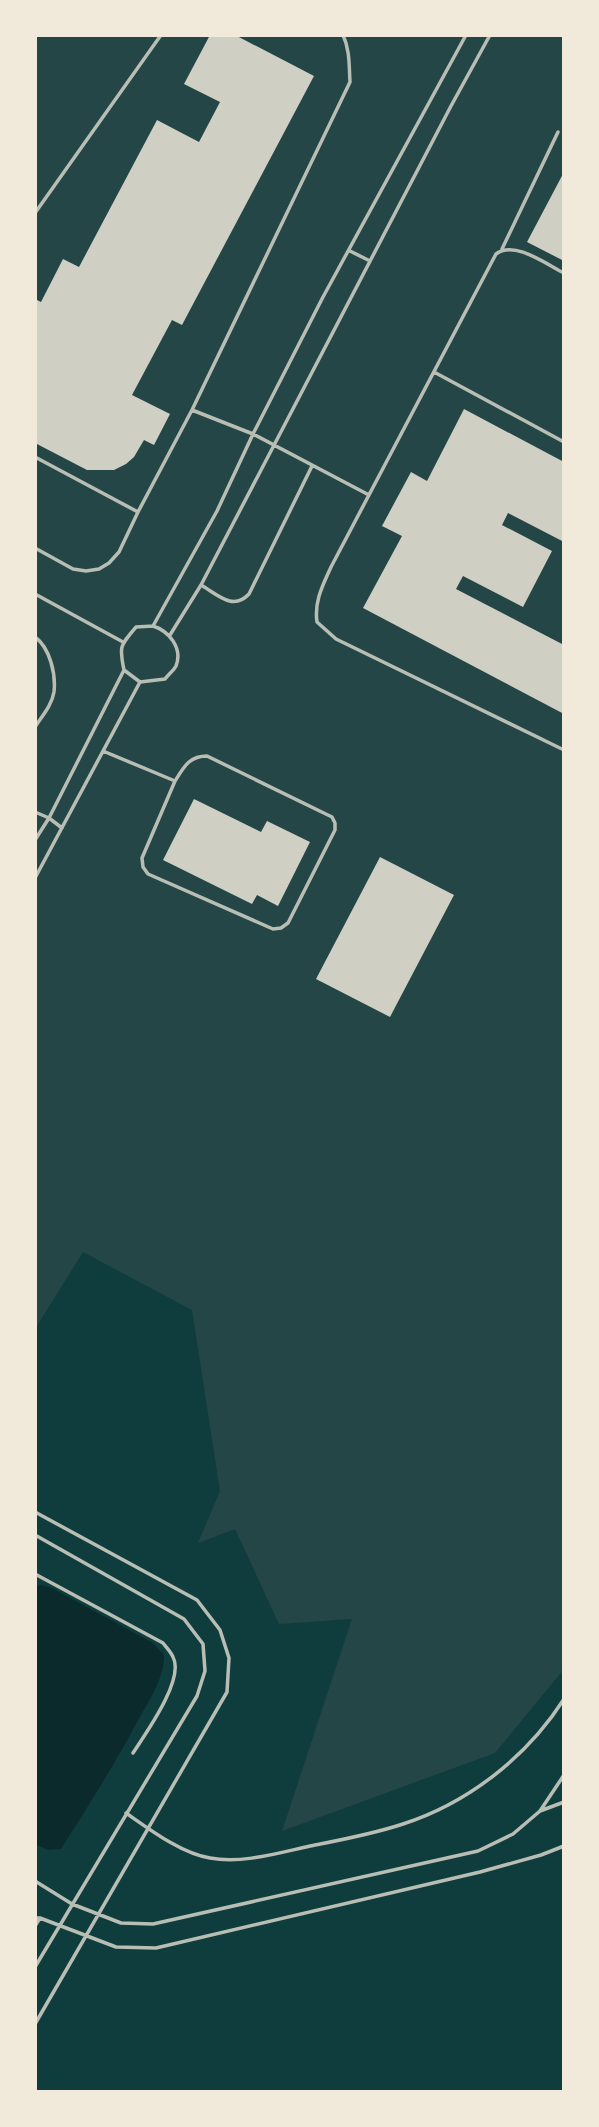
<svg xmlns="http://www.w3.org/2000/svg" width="599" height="2127" viewBox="0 0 599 2127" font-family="'DM Sans',sans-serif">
  <rect width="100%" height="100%" fill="#0f3d3e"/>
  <path fill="#244646" d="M35,35H564V1669L495,1753L282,1831L352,1619L279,1624L235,1529L198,1543L220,1491L192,1310L83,1252L35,1329Z"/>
  <path fill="#0a2a2b" d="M41,1585L52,1588L153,1643L164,1655C164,1680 148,1702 136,1724C113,1767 87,1808 61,1849L48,1850L35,1844V1587Z"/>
  <path fill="#cfcfc3" d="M210,35H235L314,76L182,325L172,320L132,395L170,414L154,445L144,440L134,457L126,464L114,470H87L35,443V299L41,302L63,259L79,267L157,120L199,142L220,102L184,84Z
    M564,172V261L527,242Z
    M464,409L564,462V542L508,513L502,525L552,551L523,607L463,576L456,589L564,645V714L363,608L402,536L382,526L411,472L427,481Z
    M194,799L261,832L267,821L310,842L278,906L257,895L252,904L163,860Z
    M380,857L454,895L390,1017L316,979Z"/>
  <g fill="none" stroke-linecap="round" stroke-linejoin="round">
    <path stroke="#b8beb3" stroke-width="3.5" d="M35,213L161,35
      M502,249L558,132
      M350,251L370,261
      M564,273C546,264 514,240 496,254L331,567C323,585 314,601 317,622L336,639L564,750
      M434,372L564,442
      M192,410L350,82C349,66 350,50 343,35
      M35,457L138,512
      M35,548L73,569L86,571L99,569L109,563L119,552L138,512L192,410L253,434L369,495
      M201,585C218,595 233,611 249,594L312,466
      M35,594L123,642
      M153,626L217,511L253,434L323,297L466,35
      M153,626C169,631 183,648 176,666C174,670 168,675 165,679L140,682L124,670C119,646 120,646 136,627Z
      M170,635L201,585L451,106L490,35
      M35,637C50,648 56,674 54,692C52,705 42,716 35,727
      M103,751L175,781L142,858L143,867L148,874L273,929L281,928L288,923L335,830V823L332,817L207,756C189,756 184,767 175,781
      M35,812L49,818L62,828
      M35,840L49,818L124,670
      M35,878L140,682
      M35,1512L197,1600L220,1630L229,1658L227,1692L35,2024
      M35,1535L184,1619L203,1644L205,1671L197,1696L35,1967
      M35,1574L163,1643C166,1647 171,1652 173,1657C185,1679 146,1733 133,1753
      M540,1811L564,1802
      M126,1813C149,1829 182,1854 210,1858C242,1864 278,1853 310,1846C341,1840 373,1834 403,1824C468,1803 527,1757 564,1699
      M35,1881L72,1904L121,1923L153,1924L478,1851L513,1834L540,1811L564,1775
      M35,1918H40L116,1947L156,1948L480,1872L541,1855L564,1846
      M35,1926L40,1918"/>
  </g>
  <rect width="599" height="2127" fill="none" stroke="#f1e9da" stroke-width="74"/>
</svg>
